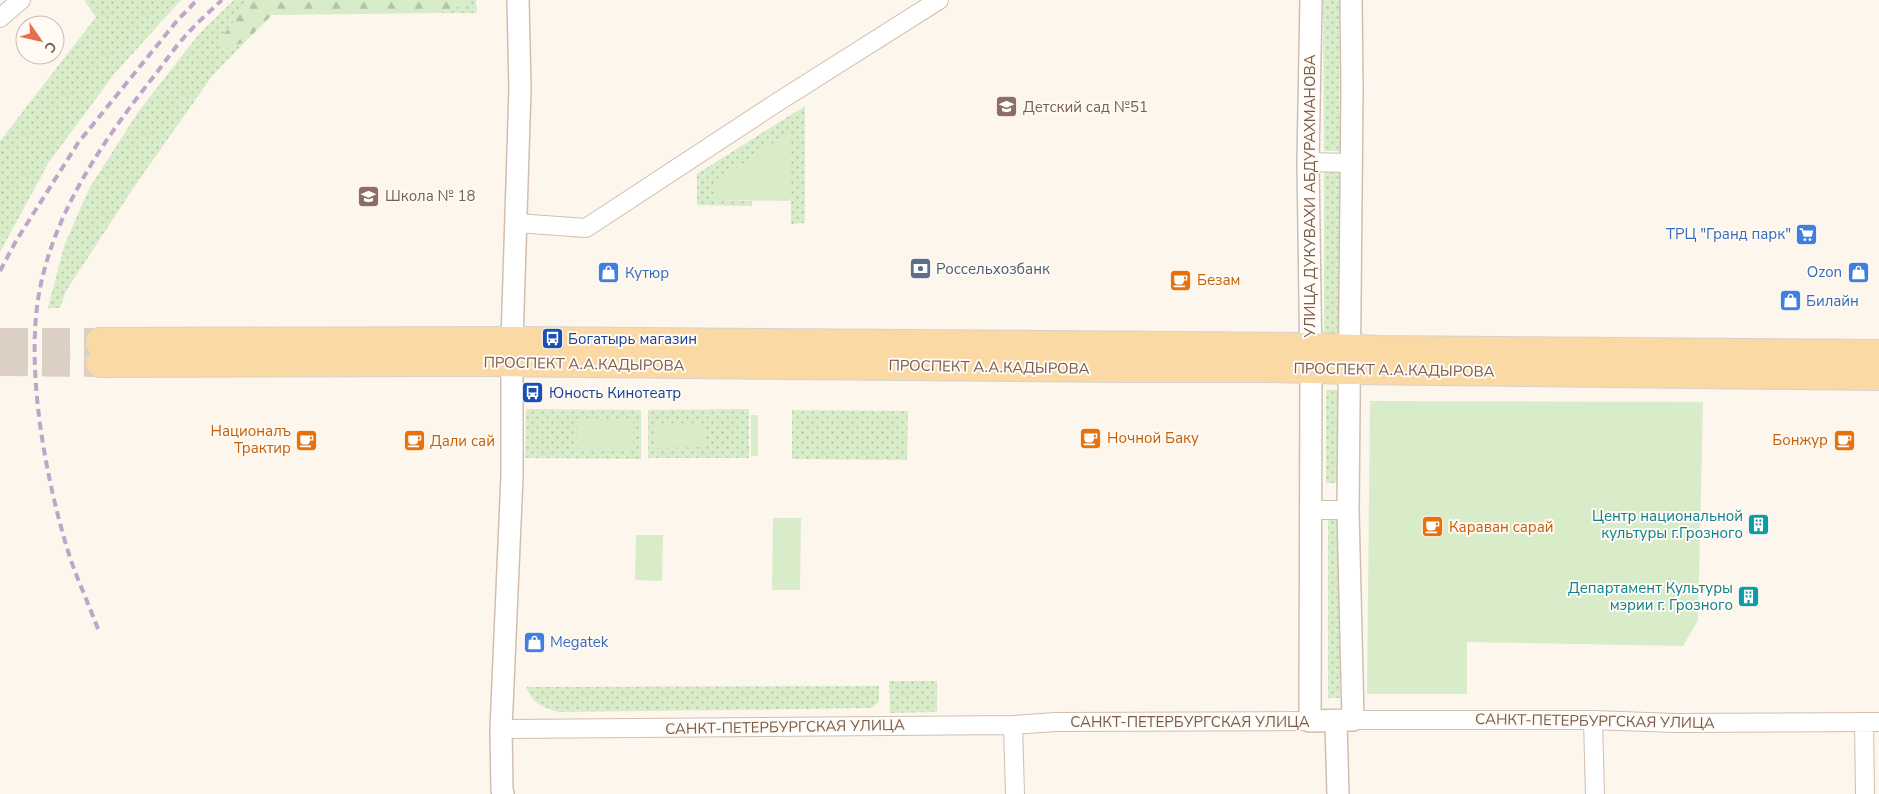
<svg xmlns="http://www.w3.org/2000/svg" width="1879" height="794" viewBox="0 0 1879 794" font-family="'Nunito Sans',sans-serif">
  <defs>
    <pattern id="grass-dots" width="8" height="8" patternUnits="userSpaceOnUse" patternTransform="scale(1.25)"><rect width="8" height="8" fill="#d8ecc9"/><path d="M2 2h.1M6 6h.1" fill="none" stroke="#b4c2a5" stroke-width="1.8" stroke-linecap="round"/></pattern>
    <pattern id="forest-firs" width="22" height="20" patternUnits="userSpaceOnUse" patternTransform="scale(1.25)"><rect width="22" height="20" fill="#d8ecc9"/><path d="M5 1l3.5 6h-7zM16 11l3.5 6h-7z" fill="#b4c2a5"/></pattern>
  </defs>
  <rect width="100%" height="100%" fill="#fdf6ec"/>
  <path fill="url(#grass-dots)" d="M84,0H181L115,73L49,162L0,252V141L96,17Z
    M234,0H251L219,40L224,49L245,42L212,76L132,190L66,291L60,308H48L64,246L90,187L138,112L199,34Z
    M469,0H476L477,13H440L469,3Z
    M1323,0H1339L1340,151H1324Z
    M805,106V223L791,224V135H785L715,183L716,200L752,201V206L697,205V174Z
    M1324,171H1341V335H1324Z
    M1326,390H1340V483H1326Z
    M526,409L641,410V459L525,458Z
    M749,409V458H648V410Z
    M792,410L908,411L907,460L792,459Z
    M1328,519H1340V698H1328Z
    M889,681H937V712L890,713Z
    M879,686V702L872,708L560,712C546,709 530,703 527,687Z"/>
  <path fill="url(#forest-firs)" d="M251,0H469L470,3L440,13L272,15L245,42L224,49L219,40Z"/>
  <path fill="#d8ecc9" d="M791,134V201L715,200V183L785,135Z
    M1370,401L1703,402L1698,620L1683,646L1467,642V694H1367Z
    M751,415H758V456H751Z
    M577,421H633V449H577Z
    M654,423H706V447L654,448Z
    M773,518H801L800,590H772Z
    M636,535H663L662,581L635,580Z"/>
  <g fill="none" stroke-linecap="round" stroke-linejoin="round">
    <path stroke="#dcd0c4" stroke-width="28" stroke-dasharray="28 14" stroke-linecap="butt" d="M0,342H100
      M0,362L100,363"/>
    <defs>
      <path id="minor" d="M0,18L21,0
        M1308,162L1350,163
        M517,223L586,228L773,105L939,0
        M1309,510H1348
        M1353,720H1593L1675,723L1879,722
        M1593,720L1595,794
        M1864,722L1865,794
        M1013,725L1015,794
        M501,729L1013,725L1056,722L1310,721"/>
      <path id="tertiary" d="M1311,0L1308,162L1311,368L1310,721L1353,720L1348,510L1352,90L1351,0
        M512,341L520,89L518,0
        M1336,721L1338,794
        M503,794L502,790L501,729L512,476V363"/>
      <path id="primary" d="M100,342L512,341L1310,347L1378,350L1879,354
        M100,363L475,362L1123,368H1267L1350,370L1879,376"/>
    </defs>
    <use href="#minor" stroke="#d1beb0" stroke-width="20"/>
    <use href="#tertiary" stroke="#d1beb0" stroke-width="24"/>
    <use href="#primary" stroke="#dad1cd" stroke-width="30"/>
    <use href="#minor" stroke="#fff" stroke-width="18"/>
    <use href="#tertiary" stroke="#fff" stroke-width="21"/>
    <use href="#primary" stroke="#fbd9a5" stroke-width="28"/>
    <path stroke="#b9a8c9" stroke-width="4" stroke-dasharray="8 5" stroke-linecap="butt" d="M0,271L16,241L78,143L176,22L197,0
      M98,629C88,602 75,575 67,548C44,471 23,358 42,279C60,203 106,137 154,76C165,62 175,47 187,34C198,22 210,11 222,0"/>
  </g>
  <defs>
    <symbol id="school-square" viewBox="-11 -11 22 22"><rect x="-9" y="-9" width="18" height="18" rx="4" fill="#8d6e63" stroke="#fffaf3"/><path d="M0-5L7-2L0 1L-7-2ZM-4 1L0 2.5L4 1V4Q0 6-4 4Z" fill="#fff"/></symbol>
    <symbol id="supermarket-square" viewBox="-11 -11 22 22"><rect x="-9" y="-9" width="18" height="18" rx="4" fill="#3f7fe0" stroke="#fffaf3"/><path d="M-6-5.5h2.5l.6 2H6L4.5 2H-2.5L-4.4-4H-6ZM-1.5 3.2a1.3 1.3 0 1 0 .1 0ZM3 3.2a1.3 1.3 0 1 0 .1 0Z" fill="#fff"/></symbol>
    <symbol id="bank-square" viewBox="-11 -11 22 22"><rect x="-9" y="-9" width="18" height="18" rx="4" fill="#5c6f8a" stroke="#fffaf3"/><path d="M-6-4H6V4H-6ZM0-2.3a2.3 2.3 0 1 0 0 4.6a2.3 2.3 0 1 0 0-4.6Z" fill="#fff"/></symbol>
    <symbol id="shop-square" viewBox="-11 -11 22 22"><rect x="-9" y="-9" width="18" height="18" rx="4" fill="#3f7fe0" stroke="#fffaf3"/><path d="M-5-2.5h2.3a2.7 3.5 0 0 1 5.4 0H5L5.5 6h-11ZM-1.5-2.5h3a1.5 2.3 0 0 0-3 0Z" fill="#fff"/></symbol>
    <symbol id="cafe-square" viewBox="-11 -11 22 22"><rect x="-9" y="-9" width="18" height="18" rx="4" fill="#e8710a" stroke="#fffaf3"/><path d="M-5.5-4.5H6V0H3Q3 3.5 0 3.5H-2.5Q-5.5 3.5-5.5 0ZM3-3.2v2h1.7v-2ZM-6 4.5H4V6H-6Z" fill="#fff"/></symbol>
    <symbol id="bus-square" viewBox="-11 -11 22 22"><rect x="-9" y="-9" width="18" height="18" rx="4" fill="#1a4fb4" stroke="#fffaf3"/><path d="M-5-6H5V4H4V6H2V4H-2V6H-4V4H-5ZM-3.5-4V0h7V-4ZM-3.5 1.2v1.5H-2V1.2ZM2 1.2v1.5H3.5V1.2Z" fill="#fff"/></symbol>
    <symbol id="building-square" viewBox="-11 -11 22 22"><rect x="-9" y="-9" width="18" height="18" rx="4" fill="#0f9aa8" stroke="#fffaf3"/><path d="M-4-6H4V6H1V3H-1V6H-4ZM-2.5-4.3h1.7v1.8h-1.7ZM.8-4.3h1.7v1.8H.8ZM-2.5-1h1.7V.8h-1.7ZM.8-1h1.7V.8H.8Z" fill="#fff"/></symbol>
  </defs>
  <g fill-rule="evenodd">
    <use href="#school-square" x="994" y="94" width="25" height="25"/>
    <use href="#school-square" x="356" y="184" width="25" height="25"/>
    <use href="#supermarket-square" x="1794" y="222" width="25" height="25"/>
    <use href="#bank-square" x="908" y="256" width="25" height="25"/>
    <use href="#shop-square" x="1846" y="260" width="25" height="25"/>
    <use href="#shop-square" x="596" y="260" width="25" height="25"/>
    <use href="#cafe-square" x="1168" y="268" width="25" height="25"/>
    <use href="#shop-square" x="1778" y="288" width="25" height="25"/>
    <use href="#bus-square" x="540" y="326" width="25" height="25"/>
    <use href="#bus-square" x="520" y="380" width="25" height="25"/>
    <use href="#cafe-square" x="1078" y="426" width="25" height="25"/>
    <use href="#cafe-square" x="294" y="428" width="25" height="25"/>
    <use href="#cafe-square" x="1832" y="428" width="25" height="25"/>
    <use href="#cafe-square" x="402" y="428" width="25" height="25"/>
    <use href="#building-square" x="1746" y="512" width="25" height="25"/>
    <use href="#cafe-square" x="1420" y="514" width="25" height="25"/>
    <use href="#building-square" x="1736" y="584" width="25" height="25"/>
    <use href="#shop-square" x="522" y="630" width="25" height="25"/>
  </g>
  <g text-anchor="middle" stroke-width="4" stroke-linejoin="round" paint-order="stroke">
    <g font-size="15" fill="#785e54" stroke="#fffaf3" text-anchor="start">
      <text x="1023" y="112">Детский сад №51</text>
      <text x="385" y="201">Школа № 18</text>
    </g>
    <g font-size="15" fill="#7a5c4d" stroke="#fffaf3">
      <text transform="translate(1310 196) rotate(-90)" y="5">УЛИЦА ДУКУВАХИ АБДУРАХМАНОВА</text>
      <text transform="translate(584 364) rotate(1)" y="5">ПРОСПЕКТ А.А.КАДЫРОВА</text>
      <text transform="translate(989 367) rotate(1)" y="5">ПРОСПЕКТ А.А.КАДЫРОВА</text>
      <text transform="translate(1394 370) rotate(1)" y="5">ПРОСПЕКТ А.А.КАДЫРОВА</text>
      <text transform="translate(1595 721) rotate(1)" y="5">САНКТ-ПЕТЕРБУРГСКАЯ УЛИЦА</text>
      <text x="1190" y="727">САНКТ-ПЕТЕРБУРГСКАЯ УЛИЦА</text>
      <text transform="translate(785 727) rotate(-1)" y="5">САНКТ-ПЕТЕРБУРГСКАЯ УЛИЦА</text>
    </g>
    <g font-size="15" fill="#366cbe" stroke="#fffaf3" text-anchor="start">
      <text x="1791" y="239" text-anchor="end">ТРЦ "Гранд парк"</text>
      <text x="1842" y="277" text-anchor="end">Ozon</text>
      <text x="625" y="278">Кутюр</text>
      <text x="1806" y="306">Билайн</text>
      <text x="550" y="647">Megatek</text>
    </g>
    <g font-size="15" fill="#4e5e75" stroke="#fffaf3" text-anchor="start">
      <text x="936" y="274">Россельхозбанк</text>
    </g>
    <g font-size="15" fill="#c56008" stroke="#fffaf3" text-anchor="start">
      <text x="1197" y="285">Безам</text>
      <text x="291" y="436" text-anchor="end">Националъ<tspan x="291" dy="17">Трактир</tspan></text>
      <text x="1107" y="443">Ночной Баку</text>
      <text x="1828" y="445" text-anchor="end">Бонжур</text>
      <text x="430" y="446">Дали сай</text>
      <text x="1449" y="532">Караван сарай</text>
    </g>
    <g font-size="15" fill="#164399" stroke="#fffaf3" text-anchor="start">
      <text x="568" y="344">Богатырь магазин</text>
      <text x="549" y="398">Юность Кинотеатр</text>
    </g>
    <g font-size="15" fill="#0d838f" stroke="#fffaf3" text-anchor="end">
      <text x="1743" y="521">Центр национальной<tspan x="1743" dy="17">культуры г.Грозного</tspan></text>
      <text x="1733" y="593">Департамент Культуры<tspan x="1733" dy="17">мэрии г. Грозного</tspan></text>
    </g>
  </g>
  <g transform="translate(40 40) rotate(124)"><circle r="24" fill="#fffaf3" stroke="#cabbb1"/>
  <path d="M0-4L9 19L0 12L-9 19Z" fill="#e76f51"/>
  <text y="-8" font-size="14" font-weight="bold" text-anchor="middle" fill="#7a5c4d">С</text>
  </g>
</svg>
